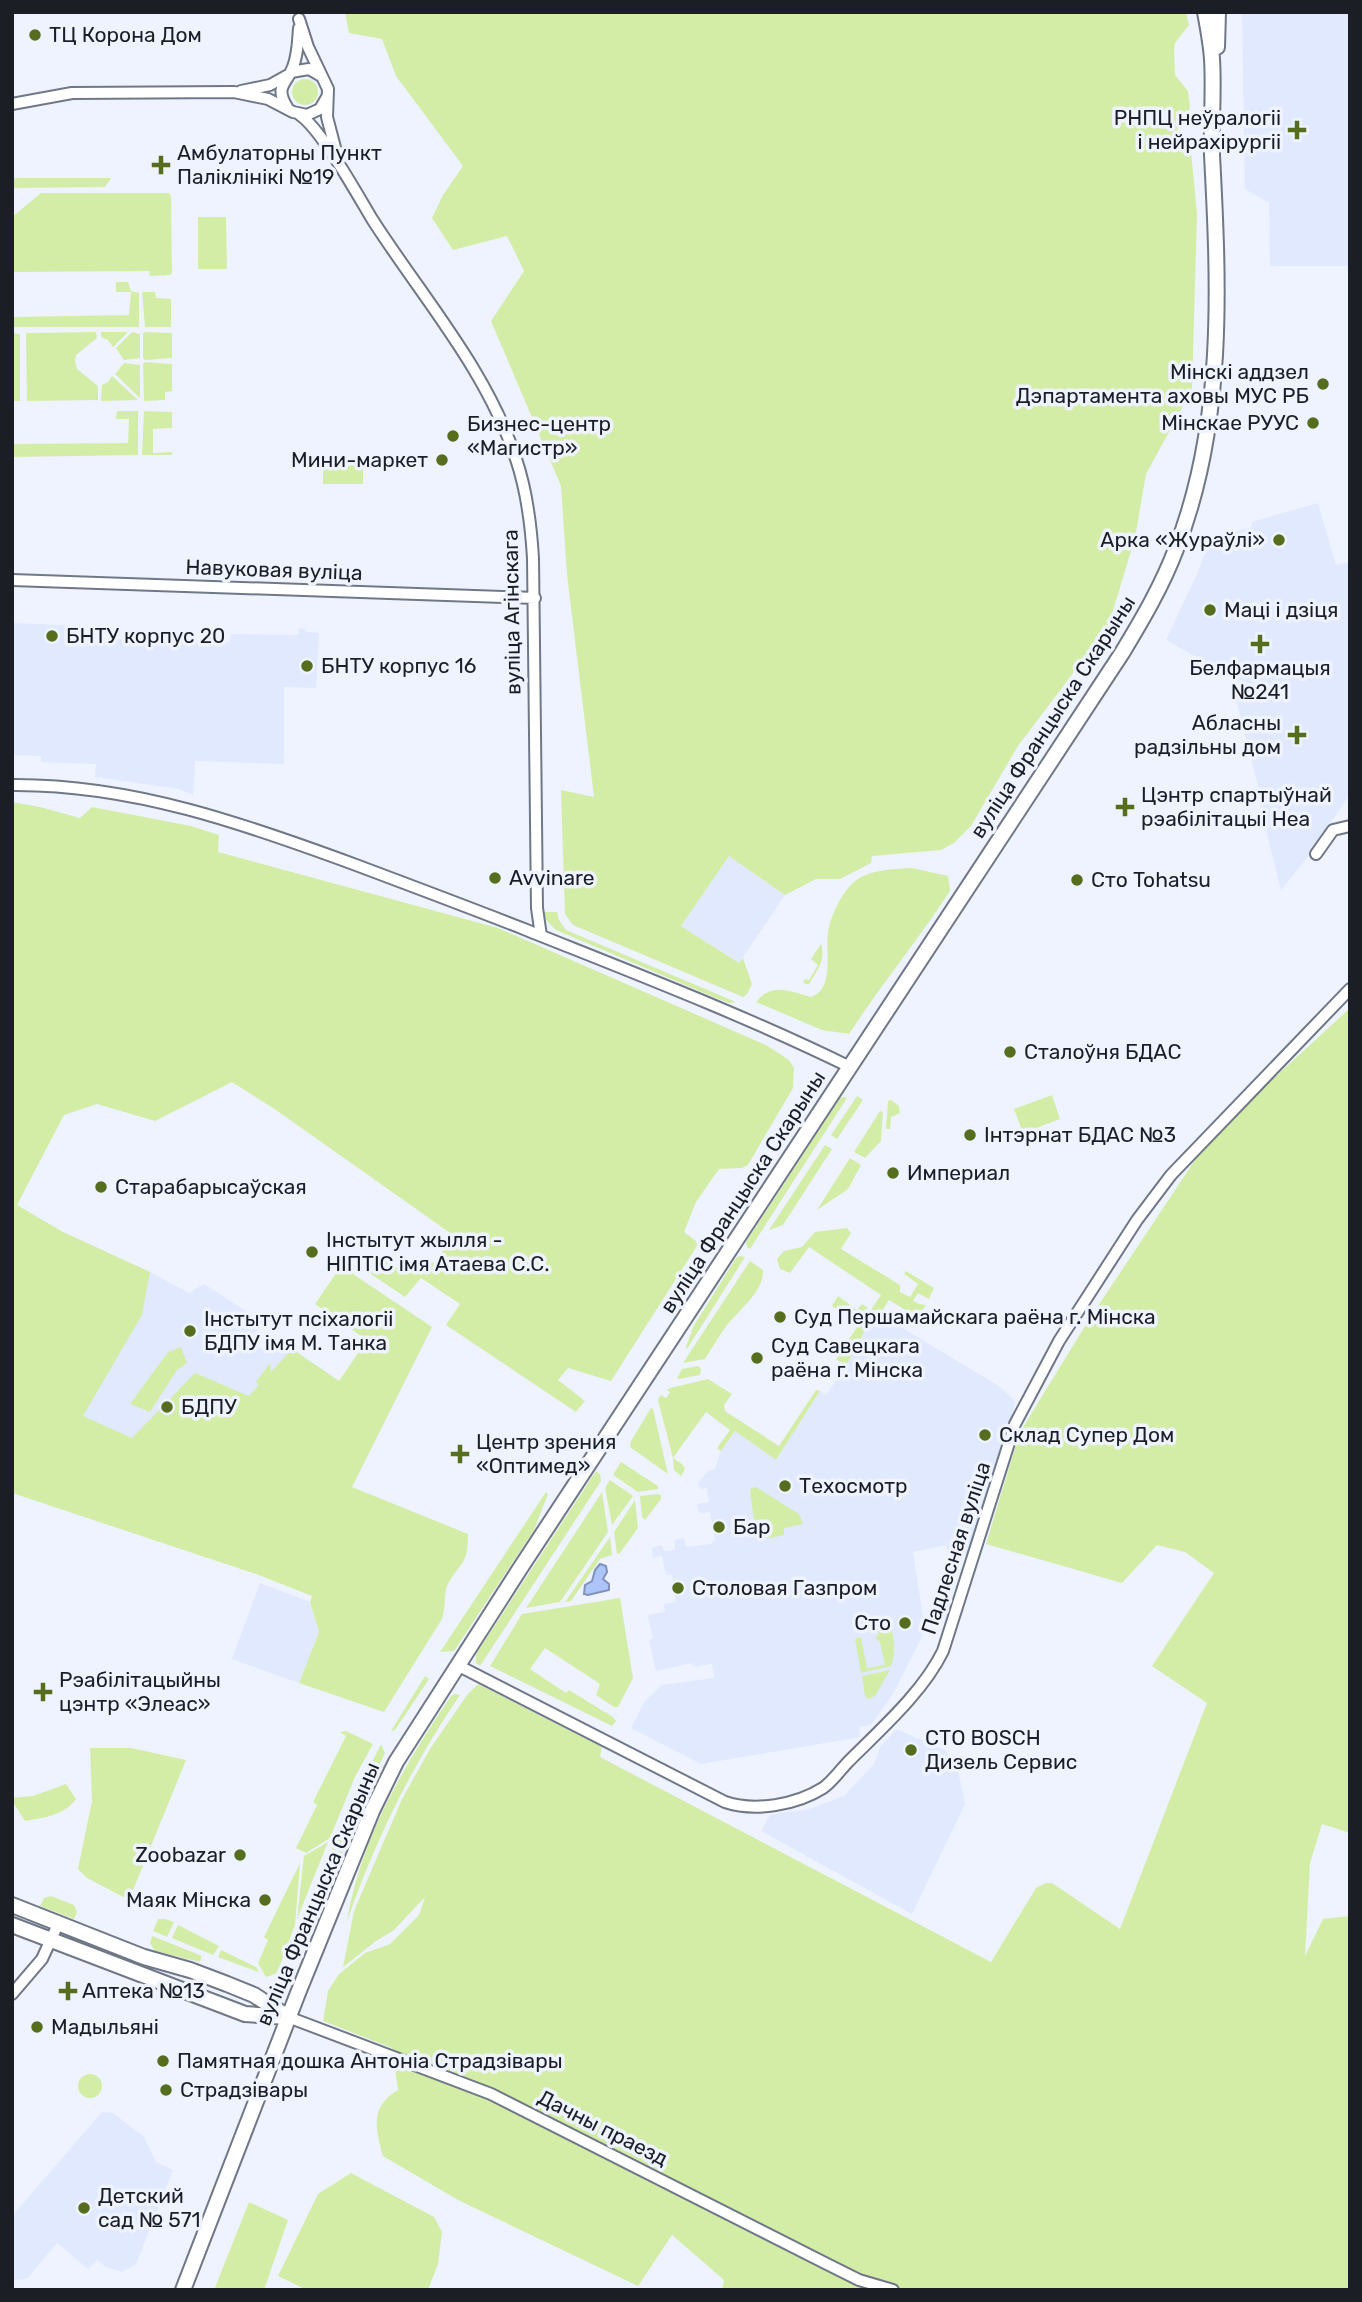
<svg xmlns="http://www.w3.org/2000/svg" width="1362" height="2302" viewBox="0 0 1362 2302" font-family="Rubik,sans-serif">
  <rect width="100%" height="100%" fill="#eef3ff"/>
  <path fill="#e0e9fe" d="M1242,12H1350V266H1270L1269,203L1245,189Z
    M1318,503L1336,565L1350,562V794L1307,858L1281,890L1260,806L1262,801L1230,676L1166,640L1198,572L1210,538L1252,527V522Z
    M12,623L85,626V631L92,632V640L107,641L108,639L230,642L231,634L298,635L299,628L305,629L306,632L319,633L316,688L284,687V764L195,761L193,795L179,789L95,777L96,764L41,762V756L12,755Z
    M729,856L785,895L739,963L681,926Z
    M63,1232L150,1272L189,1293L204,1284L264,1323L250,1341L262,1349L273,1335L339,1381L12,1493V1335Z
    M879,1314L999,1386L1015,1401L1014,1408L971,1554L948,1555L946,1545L913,1552L925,1631L893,1694L871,1725L859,1727L860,1737L701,1764L631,1728L645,1701L662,1685L714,1678L712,1664L693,1667L692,1663L656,1671L649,1640L653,1638L648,1615L665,1612L664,1604L676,1602L672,1575H666L662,1556L653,1557L652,1548L662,1545L664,1551L675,1550V1540L684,1538L686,1547L711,1544L715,1539L710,1512L701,1513L698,1511L697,1504L709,1502L707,1488L700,1489L698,1483L708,1471L715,1469L721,1451L735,1431L776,1460L820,1391L826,1395L846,1366L871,1318Z
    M260,1583L310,1602L319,1632L299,1683L232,1659Z
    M896,1729L945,1750L957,1766L965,1804L912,1914L761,1831L770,1815L809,1809L844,1796L874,1764L880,1747Z
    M102,2112L113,2113L144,2137L156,2162L173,2170L136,2264L122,2272L106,2267L97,2260L88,2269L57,2243L27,2279L12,2280V2216Z"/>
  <path fill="#d3eda7" d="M345,12H1186L1189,25L1175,43L1174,52L1175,75L1188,91L1190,107L1188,114L1177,120L1178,140L1191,151L1197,214L1192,390L1146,474L1135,538L1108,627L1018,746L971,826L954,843L941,850L872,856L871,863L840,879H816L785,895L729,856L681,926L739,963L743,958L752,984L747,994L743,997L573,925L565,914L561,790L594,797L567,575L561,486L491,321L524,271L507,236L453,250L432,218L443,195L463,166L396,76L382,39L349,33Z
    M292 92a13 13 0 1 1 26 0a13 13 0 1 1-26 0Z
    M12,178H111L105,187L12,188Z
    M41,193H169L171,196L172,273L170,275L150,276L149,271L12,272V217Z
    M198,217H226L227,269H198Z
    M116,282H128L131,291L139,293V327H12V317L129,315L131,292H116Z
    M142,292H155L156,298L171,299V327H145Z
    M96,332L97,338L76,355L75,361L77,369L98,386V400L27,401L26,333Z
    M101,332H128L113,347L108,340L101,337Z
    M132,332L140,334V358L124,360L116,348Z
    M145,332L172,333V358L145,360L143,358V334Z
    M12,333L20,334V401H12Z
    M145,362L172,364V391L165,392V400L144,401L143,364Z
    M124,363L140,365V398L115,374Z
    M112,376L138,400L101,401L102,385L108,382Z
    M117,411H138V455L12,457V444L128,443L129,419H116Z
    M144,411L172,412V428L153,429V453L172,452V455H142Z
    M323,462H363V484H323Z
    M12,802L40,807L80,818L92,807L191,826L219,835L218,852L498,928L766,1045L789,1060L794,1068L793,1088L748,1165L742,1168L719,1169L696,1202L684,1232L696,1241L697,1246L611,1381L568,1368L558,1380L585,1401L576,1412L446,1325L460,1304L421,1278L405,1297L365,1270L363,1259L375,1255L405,1272L435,1262L453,1235L276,1110L232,1082L155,1121L97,1104L64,1115L17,1205L63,1232L150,1272L142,1315L83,1416L132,1438L195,1373L249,1396L259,1385L256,1382L270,1363L271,1372L292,1349L339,1381L367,1340L315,1304L341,1266L432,1327L352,1487L468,1534C468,1567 460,1561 447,1586C444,1593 446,1608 442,1619L384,1712L299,1683L319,1632L310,1602L312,1596L256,1574L12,1493Z
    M912,868L948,876L950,891C918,940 881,985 849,1034L822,1030L756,1002C772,982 790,991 811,997C835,989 825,952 828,933C830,916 844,887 859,878C876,869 894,869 912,868Z
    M543,912H557L559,920L566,930L736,1002L729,1003L718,999L556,930L546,920Z
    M821,944C826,960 817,971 809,984H806L803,982L805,979L809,980L818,965L811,959Z
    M1350,1008V1833L1322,1824L1310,1863L1305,1956L1323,1919L1350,1916V2290H722L724,2280L672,2235L638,2286L458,2200L383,2156C375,2128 370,2106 398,2090L392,2048L323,2021L328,1991L339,1974L365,1953L390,1944L419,1915L425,1897L394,1930L376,1941L343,1967L354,1911L402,1799L430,1749L467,1695L478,1684L602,1747L600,1757L991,1962L1036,1888L1046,1883H1052L1120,1929L1207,1703L1152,1666L1214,1573L1185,1552L1157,1545L1122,1583L986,1544L1020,1432L1090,1318L1211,1136Z
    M1052,1095L1060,1119L1023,1133L1014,1109Z
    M857,1096L863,1100L837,1139L831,1135Z
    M844,1097L847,1098L750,1249L747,1247L746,1242L840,1098Z
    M891,1100L899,1106L900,1113L891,1117L890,1129H886L888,1101Z
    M880,1111L883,1112L881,1141L865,1158L854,1152Z
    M825,1145L832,1149L783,1225L769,1230Z
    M850,1158L861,1165L848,1189L817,1210Z
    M847,1228L851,1233L841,1249L900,1285V1292L910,1297L918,1284L904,1274L906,1271L934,1288L929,1299L918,1293L913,1301L919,1304L926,1305L922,1311L912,1314L889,1300L876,1320L871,1319L846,1366L836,1359L859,1324L832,1306L838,1296L857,1310L862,1304L868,1308L863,1314L866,1317L881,1295L809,1247L790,1273L780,1269L777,1259L784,1251L802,1247L815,1232Z
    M739,1256L745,1257L687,1349L686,1347L693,1327L736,1258Z
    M750,1261L763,1270C765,1290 738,1311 727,1325C719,1336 712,1348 705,1359L683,1363Z
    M181,1347L187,1363L177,1370L150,1412L130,1404L168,1352Z
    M698,1366L701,1369L700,1375L679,1379L677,1378L682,1369Z
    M708,1379L732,1394L724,1405L725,1411L779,1446L816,1390L820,1391L776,1460L735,1431L721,1451L717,1448L730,1430L706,1412L673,1458L683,1465L685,1469L681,1476L674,1470L673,1458L658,1400L661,1395L666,1398L670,1392L667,1390L670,1388Z
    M651,1408L653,1409L668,1474L630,1447L631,1441Z
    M621,1462L658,1486V1489L638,1492L613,1475Z
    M596,1471L600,1474L601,1481L480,1666L476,1663V1654Z
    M610,1480L633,1496L612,1525L605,1488Z
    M756,1487L799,1514L803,1524L784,1528V1535C774,1537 763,1542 756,1533L750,1492L751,1488Z
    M546,1492L548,1494L534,1530L454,1651L440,1652Z
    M602,1492L608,1532L560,1602L526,1608Z
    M658,1494L661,1495V1499L645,1520L642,1517L640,1496Z
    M635,1500L638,1528L620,1553L617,1554L614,1532Z
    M610,1537L612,1555L600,1559L571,1601L565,1602Z
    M620,1598L633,1678L618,1707H614L596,1695L600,1684L545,1648L530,1669L566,1693L569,1690L613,1717L616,1721L612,1726L490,1666L522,1614Z
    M886,1620C895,1629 896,1654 891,1666L861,1673L855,1639L861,1637L867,1668L885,1665L880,1642L875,1637L879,1635L877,1622Z
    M890,1670L875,1696L868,1699L865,1696L862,1676Z
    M425,1676L429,1679L395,1730L391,1731Z
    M455,1694L460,1695C411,1767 376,1839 347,1921C361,1838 404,1765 451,1696Z
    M346,1731L373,1744L355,1777L330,1838L306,1853L296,1848L317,1805L313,1802L346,1736L340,1732Z
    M381,1744L385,1753L367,1791L332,1881L324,1899L305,1927L303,1923L345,1816Z
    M90,1748H131L186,1760L129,1900L87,1878L78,1869L92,1801Z
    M66,1784L76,1799C65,1815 43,1818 25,1821L12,1801V1798L33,1796Z
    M328,1842L297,1919L304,1856Z
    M300,1863L295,1925L278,1971L275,1974L266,1977L258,1963L268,1940L264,1937Z
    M51,1896L74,1905L77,1912L74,1919L40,1906L44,1898Z
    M158,1919H165L174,1922L167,1937L153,1931Z
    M178,1925L219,1946L213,1955L172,1938Z
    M152,1936L202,1956L200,1962L155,1951L150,1943Z
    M221,1950L256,1967L259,1972L218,1957Z
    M78 2086a12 12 0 1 1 24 0a12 12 0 1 1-24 0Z
    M351,2173L434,2217L442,2232L438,2264L428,2290H307L278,2276L318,2194Z
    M249,2202L288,2220L264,2290H214Z"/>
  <path fill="#adc4f8" stroke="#8192b9" stroke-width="2" d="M600,1564L606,1566L607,1572L603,1579L609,1584V1590L588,1595L584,1594L585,1585L592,1581L595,1570Z"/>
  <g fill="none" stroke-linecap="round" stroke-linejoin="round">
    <defs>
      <path id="street" d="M299,19L308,47L328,89L327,117L338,159
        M291,72L309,69L321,76
        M241,91L270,85L288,75
        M12,104L72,93L234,92L268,99L293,112L307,115L320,109L327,97
        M287,107C274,86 287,84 293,67C298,54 298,41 299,28
        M300,115C321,129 357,194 372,219C422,297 487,370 516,459C527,491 531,525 533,558L537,908L541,936
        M12,580L535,598
        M12,785C132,784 245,824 356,865C412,886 468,907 524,929C634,973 744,1015 850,1067
        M1316,854L1333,830L1350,826
        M457,1665L725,1802C755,1812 796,1805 823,1788C833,1781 841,1769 849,1761C882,1728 923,1692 943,1651L1015,1424L1059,1341L1137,1220L1171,1175L1350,989
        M12,1994L42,1959L59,1922
        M288,2017L491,2094L825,2263L859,2280L893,2290"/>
      <path id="secondary" d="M1217,47L1218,12
        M12,1905L144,1957L190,1970L227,1984L254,1995L288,2017
        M12,1925L245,2014L287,2017
        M183,2290L298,1993L372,1811L396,1762L521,1567L1122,653C1142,620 1162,586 1176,549C1225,424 1219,287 1212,155C1211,123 1214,91 1212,59C1211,44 1208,28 1205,12"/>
    </defs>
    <use href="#street" stroke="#707888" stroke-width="14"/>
    <use href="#secondary" stroke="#707888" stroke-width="18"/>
    <use href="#street" stroke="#fff" stroke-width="10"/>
    <use href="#secondary" stroke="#fff" stroke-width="14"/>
  </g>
  <g fill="#556d1d" stroke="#eef3ff" stroke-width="2.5">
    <circle cx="35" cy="35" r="7"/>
    <path d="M1293.5 119.5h7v7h7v7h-7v7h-7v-7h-7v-7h7z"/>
    <path d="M157.5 154.5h7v7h7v7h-7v7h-7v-7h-7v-7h7z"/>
    <circle cx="1323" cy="384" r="7"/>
    <circle cx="1313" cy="423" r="7"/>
    <circle cx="453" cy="436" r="7"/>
    <circle cx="442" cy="460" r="7"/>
    <circle cx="1279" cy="540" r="7"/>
    <circle cx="1210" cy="610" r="7"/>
    <circle cx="52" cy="636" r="7"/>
    <path d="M1256.5 633.5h7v7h7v7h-7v7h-7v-7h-7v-7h7z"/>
    <circle cx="307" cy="666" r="7"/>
    <path d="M1293.5 724.5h7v7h7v7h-7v7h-7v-7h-7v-7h7z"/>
    <path d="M1121.5 796.5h7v7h7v7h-7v7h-7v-7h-7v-7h7z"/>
    <circle cx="495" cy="878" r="7"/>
    <circle cx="1077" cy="880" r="7"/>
    <circle cx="1010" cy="1052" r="7"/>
    <circle cx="970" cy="1135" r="7"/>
    <circle cx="893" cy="1173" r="7"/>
    <circle cx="101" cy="1187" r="7"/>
    <circle cx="312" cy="1252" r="7"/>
    <circle cx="780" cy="1317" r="7"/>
    <circle cx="190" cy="1331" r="7"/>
    <circle cx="757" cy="1358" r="7"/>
    <circle cx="167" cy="1407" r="7"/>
    <circle cx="985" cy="1435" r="7"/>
    <path d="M456.5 1443.5h7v7h7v7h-7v7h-7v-7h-7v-7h7z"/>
    <circle cx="785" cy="1486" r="7"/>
    <circle cx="719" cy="1527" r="7"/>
    <circle cx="678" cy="1588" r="7"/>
    <circle cx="905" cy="1623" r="7"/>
    <path d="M39.5 1681.5h7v7h7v7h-7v7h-7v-7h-7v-7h7z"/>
    <circle cx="911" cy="1750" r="7"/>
    <circle cx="240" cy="1855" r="7"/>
    <circle cx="265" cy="1900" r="7"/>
    <path d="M64.5 1980.5h7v7h7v7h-7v7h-7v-7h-7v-7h7z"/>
    <circle cx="37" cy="2027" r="7"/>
    <circle cx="163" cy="2061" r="7"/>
    <circle cx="166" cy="2090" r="7"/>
    <circle cx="84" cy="2208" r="7"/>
  </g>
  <g text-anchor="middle" stroke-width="7" stroke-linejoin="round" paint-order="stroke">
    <g font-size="21" fill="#1b1e25" stroke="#eef3ff" text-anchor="start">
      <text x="49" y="42">ТЦ Корона Дом</text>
      <text x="1281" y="125" text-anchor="end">РНПЦ неўралогіі<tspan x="1281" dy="24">і нейрахірургіі</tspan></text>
      <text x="177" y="160">Амбулаторны Пункт<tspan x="177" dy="24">Паліклінікі №19</tspan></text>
      <text x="1309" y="379" text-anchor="end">Мінскі аддзел<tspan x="1309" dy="24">Дэпартамента аховы МУС РБ</tspan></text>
      <text x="1299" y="430" text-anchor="end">Мінскае РУУС</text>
      <text x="467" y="431">Бизнес-центр<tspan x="467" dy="24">«Магистр»</tspan></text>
      <text x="428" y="467" text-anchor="end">Мини-маркет</text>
      <text x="1265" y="547" text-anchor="end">Арка «Жураўлі»</text>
      <text x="1224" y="617">Маці і дзіця</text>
      <text x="66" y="643">БНТУ корпус 20</text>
      <text x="321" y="673">БНТУ корпус 16</text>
      <text x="1260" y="675" text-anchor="middle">Белфармацыя<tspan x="1260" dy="24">№241</tspan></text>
      <text x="1281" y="730" text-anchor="end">Абласны<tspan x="1281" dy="24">радзільны дом</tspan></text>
      <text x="1141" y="802">Цэнтр спартыўнай<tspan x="1141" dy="24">рэабілітацыі Неа</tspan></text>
      <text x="509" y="885">Avvinare</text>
      <text x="1091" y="887">Сто Tohatsu</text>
      <text x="1024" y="1059">Сталоўня БДАС</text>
      <text x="984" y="1142">Інтэрнат БДАС №3</text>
      <text x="907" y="1180">Империал</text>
      <text x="115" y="1194">Старабарысаўская</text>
      <text x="326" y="1247">Інстытут жылля -<tspan x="326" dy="24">НІПТІС імя Атаева С.С.</tspan></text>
      <text x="794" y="1324">Суд Першамайскага раёна г. Мінска</text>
      <text x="204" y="1326">Інстытут псіхалогіі<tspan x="204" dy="24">БДПУ імя М. Танка</tspan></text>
      <text x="771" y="1353">Суд Савецкага<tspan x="771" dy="24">раёна г. Мінска</tspan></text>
      <text x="181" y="1414">БДПУ</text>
      <text x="999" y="1442">Склад Супер Дом</text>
      <text x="476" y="1449">Центр зрения<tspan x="476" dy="24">«Оптимед»</tspan></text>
      <text x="799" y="1493">Техосмотр</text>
      <text x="733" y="1534">Бар</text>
      <text x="692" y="1595">Столовая Газпром</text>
      <text x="891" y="1630" text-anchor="end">Сто</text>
      <text x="59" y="1687">Рэабілітацыйны<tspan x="59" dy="24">цэнтр «Элеас»</tspan></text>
      <text x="925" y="1745">СТО BOSCH<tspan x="925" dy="24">Дизель Сервис</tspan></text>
      <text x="226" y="1862" text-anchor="end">Zoobazar</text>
      <text x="251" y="1907" text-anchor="end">Маяк Мінска</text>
      <text x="82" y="1998">Аптека №13</text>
      <text x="51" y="2034">Мадыльяні</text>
      <text x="177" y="2068">Памятная дошка Антоніа Страдзівары</text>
      <text x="180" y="2097">Страдзівары</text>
      <text x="98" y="2203">Детский<tspan x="98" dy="24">сад № 571</tspan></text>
    </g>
    <g font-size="21" fill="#1b1e25" stroke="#eef3ff">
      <text transform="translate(274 570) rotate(2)" y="7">Навуковая вуліца</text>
      <text transform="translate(512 612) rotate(-91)" y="7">вуліца Агінскага</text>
      <text transform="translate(1053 717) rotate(-57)" y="7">вуліца Францыска Скарыны</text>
      <text transform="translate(743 1192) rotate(-57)" y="7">вуліца Францыска Скарыны</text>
      <text transform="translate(956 1548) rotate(-72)" y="7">Падлесная вуліца</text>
      <text transform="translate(318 1894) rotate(-67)" y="7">вуліца Францыска Скарыны</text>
      <text transform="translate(603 2128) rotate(27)" y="7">Дачны праезд</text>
    </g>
  </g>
  <rect width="1362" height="2302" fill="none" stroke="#1b1e25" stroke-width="28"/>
</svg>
